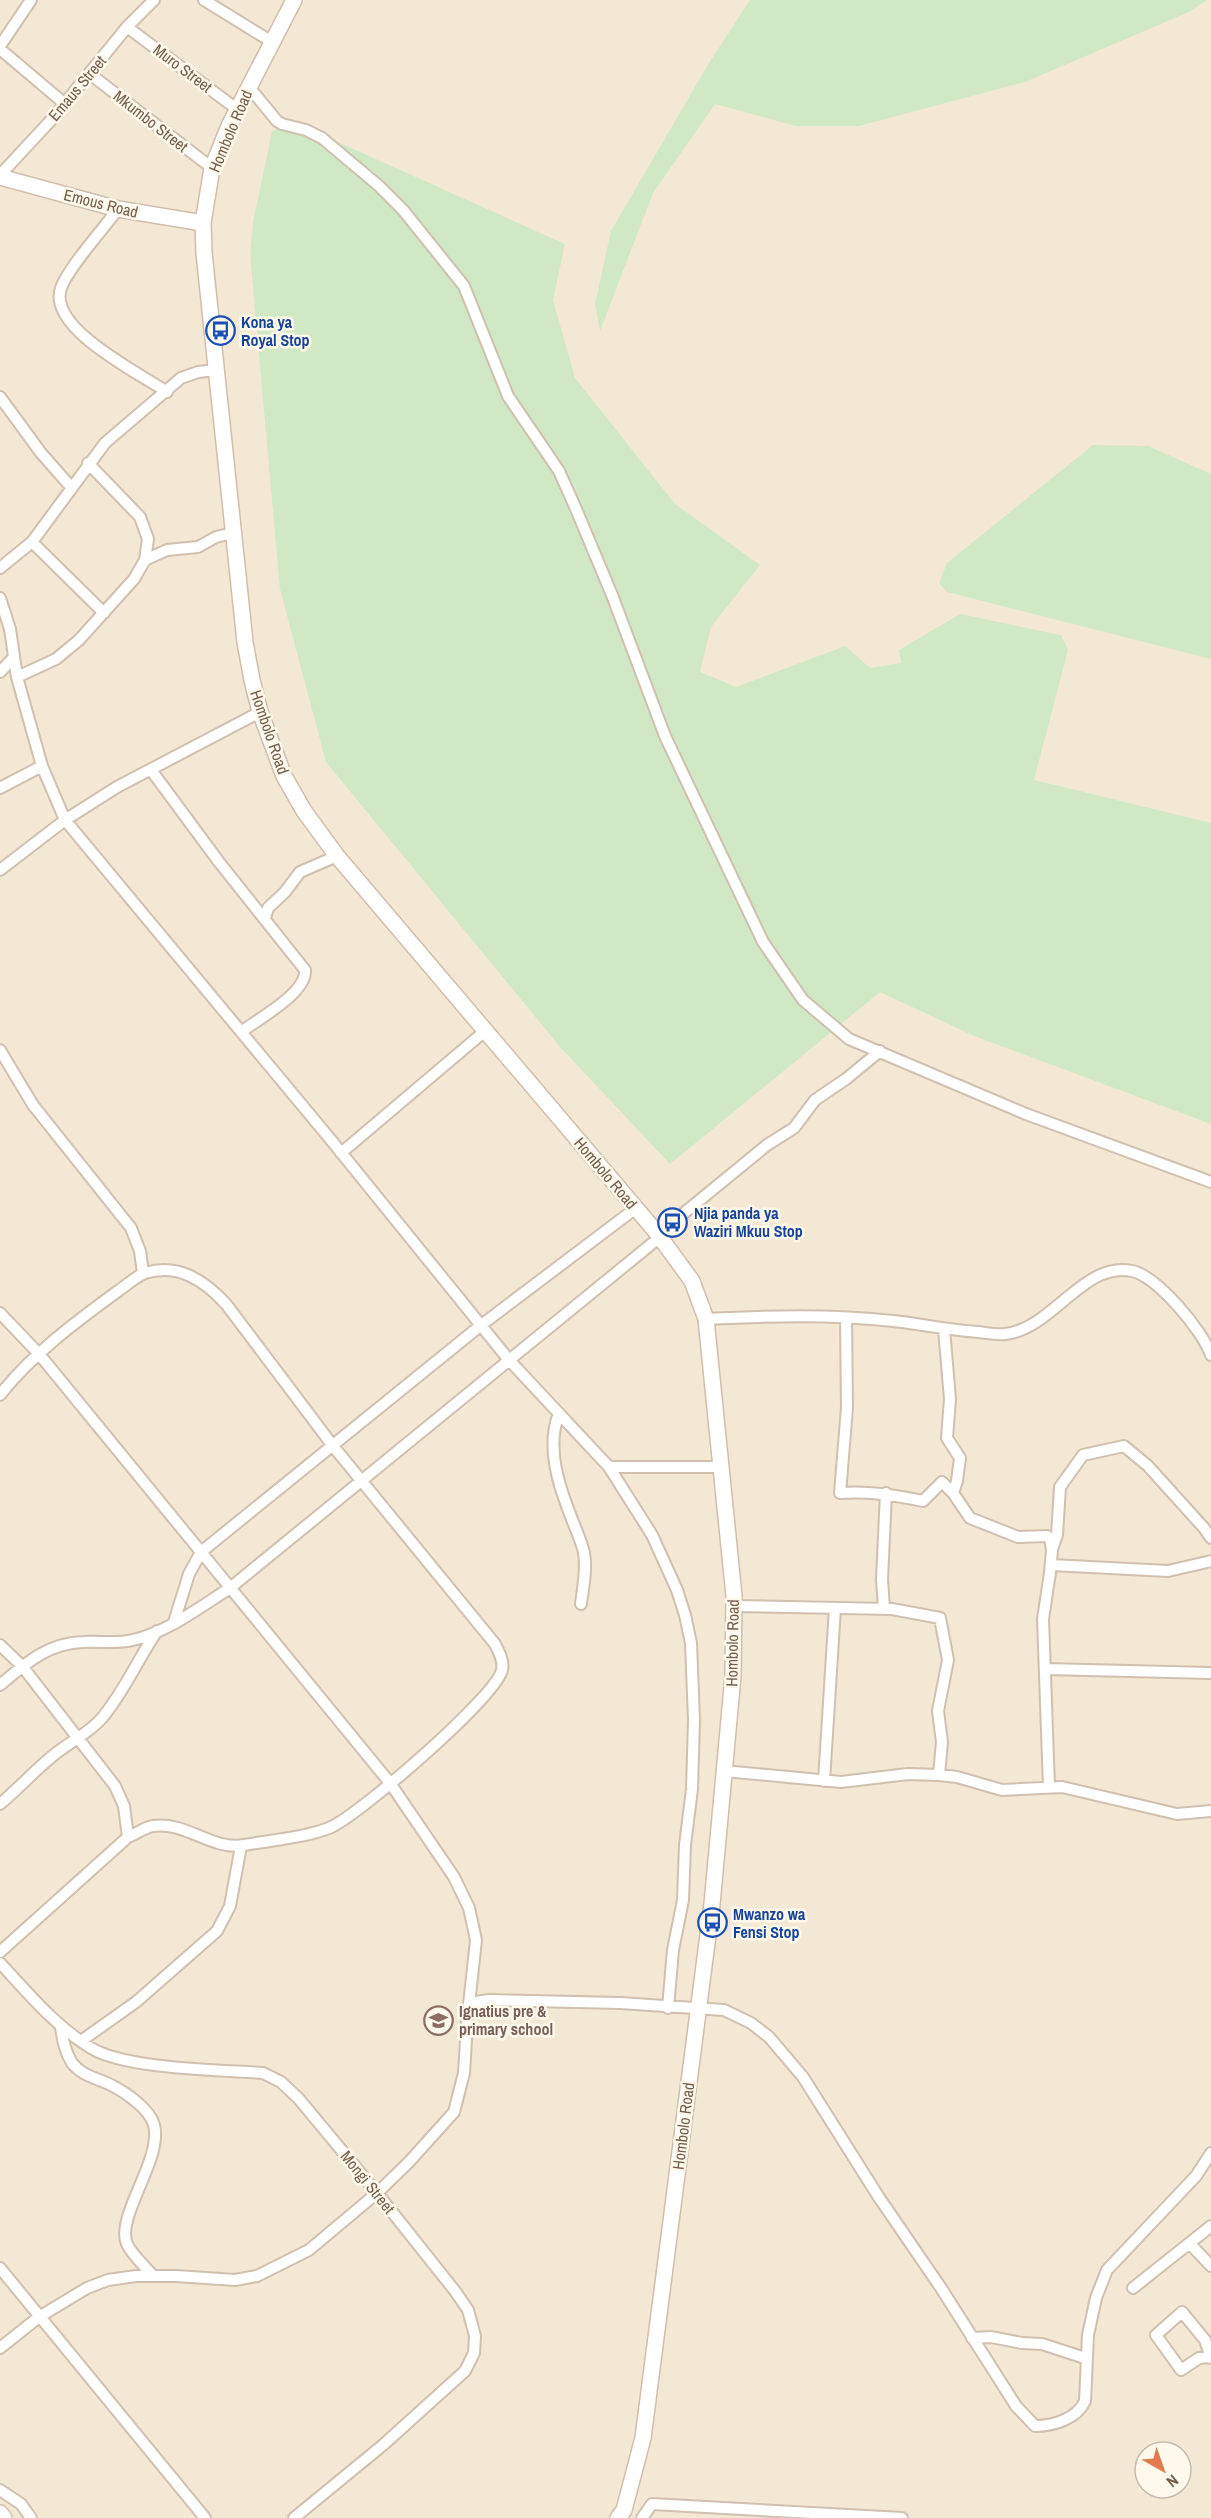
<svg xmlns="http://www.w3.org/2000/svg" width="1211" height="2518" viewBox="0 0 1211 2518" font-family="'Archivo Narrow',sans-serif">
  <rect width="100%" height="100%" fill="#fcf5e6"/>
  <path fill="#f3e8d4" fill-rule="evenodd" d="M0,0H1211V2518H0ZM1145,2452H1181V2488H1145Z"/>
  <path fill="#d0e9c4" d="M750,0H1207L1189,12L1025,82L859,126H796L715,104L653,193L600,331L595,304L611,231L709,63Z
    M289,120L565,244L553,300L575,378L675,504L760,565L711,627L700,672L736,687L845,646L870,668L901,663L899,650L960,614L1061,635L1068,650L1034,780L1211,823V1124L974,1036L880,992L670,1164L561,1048L326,762L280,589L250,254L253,222L272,132Z
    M1093,445L1148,446L1211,474V659L947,592L939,583L947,563Z"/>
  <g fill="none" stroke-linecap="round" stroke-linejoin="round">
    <defs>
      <path id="street" d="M204,0L272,42
        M127,27L238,110
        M0,46L31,0
        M0,49L65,104
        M90,74L212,168
        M249,87L277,121L282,124L306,130L322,138L379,186L403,210L464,286L508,396L559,471L576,509L612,595L665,736L763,942L803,1000L849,1039L1026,1114L1211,1182
        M0,175L53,118L127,27L154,0
        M118,209C104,228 68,268 61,288C47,328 139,373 167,392
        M0,397L41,453L71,487
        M32,542L104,613
        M145,560L167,550L198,547L216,537L233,533
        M0,568L32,542L105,443L181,378L198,372L216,370
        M0,598L10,629L17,677L42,766L65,820L331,1140L509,1360L609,1467L652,1535L677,1590L685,1615L691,1643L694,1720L692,1789L685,1845L683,1900L673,1950L668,2008
        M0,672L14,657
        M17,677L56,659L79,640L134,579L145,560L148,539L140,517L88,463
        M151,770L219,862L305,970C307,993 258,1019 241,1032
        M0,788L42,766
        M0,870L65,820L117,787L260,712
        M265,918L268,908L285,892L300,872L337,856
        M0,1050L33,1105L131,1228L140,1251L143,1273
        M341,1153L485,1031
        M657,1233L673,1222L767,1145L794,1128L815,1100L846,1079L880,1051
        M0,1313L39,1354L390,1783L454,1877L469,1908L476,1940L467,2023L464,2073L454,2112L409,2162L377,2193L309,2250L257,2276L235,2280L176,2276H136L108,2280L87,2288L39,2317L0,2348
        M706,1319C767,1316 831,1314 893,1321C921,1324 949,1330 978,1332C987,1333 997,1335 1005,1334C1053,1329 1083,1261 1132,1271C1157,1276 1203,1331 1211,1355
        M846,1319L847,1408L840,1493C869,1491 894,1495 923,1501L942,1482L953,1493L970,1518L1018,1537L1047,1536L1050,1538L1052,1550L1050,1573L1043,1619L1049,1787
        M944,1329L950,1399L947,1438L960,1458L957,1481L953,1493
        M0,1395C32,1354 77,1321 118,1291C126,1286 136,1276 145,1273C178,1263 204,1280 226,1304L333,1446L495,1644C499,1652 504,1661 502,1670C496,1697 357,1817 329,1828C303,1838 272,1840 244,1845C212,1851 186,1821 153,1826C145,1827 136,1834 128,1837L0,1952
        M559,1413C545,1449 560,1489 573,1522C577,1532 582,1543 584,1553C587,1570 583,1587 581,1604
        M609,1467H720
        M1052,1549L1057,1535L1060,1487L1083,1455L1124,1446L1148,1466L1204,1528L1211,1538
        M1051,1565L1168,1571L1211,1561
        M733,1606L892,1609L940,1618L948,1660L938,1711L942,1742L939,1775
        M884,1609L882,1579L886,1493
        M174,1622L189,1574L201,1552L480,1326L636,1208
        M0,1645L22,1666L115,1786L124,1806L128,1837
        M1045,1669L1211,1673
        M0,1685C26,1663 48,1643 83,1642C100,1641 117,1644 133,1640C168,1632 200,1607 230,1588L660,1237
        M724,1771L841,1782L908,1774L939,1775L957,1777L1002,1790L1062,1787L1177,1814L1211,1811
        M824,1781L835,1608
        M0,1804C19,1788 35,1770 55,1754C71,1741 88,1734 102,1718C124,1692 138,1659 157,1631
        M0,1963C29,1994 55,2026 91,2048C125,2069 220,2070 263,2073L281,2082L299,2099L377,2193L455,2291L468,2310L475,2336L474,2353L465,2371L383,2445L294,2518
        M470,2003L489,2000L620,2003L724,2010L751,2023L769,2037L803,2077L878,2196L941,2288L1016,2406L1035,2426C1053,2426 1077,2419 1085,2401L1088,2335L1096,2298L1107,2270L1196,2176L1211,2153
        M61,2028C63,2040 65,2052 72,2063C82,2076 97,2078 111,2085C125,2092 150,2109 154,2125C163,2159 115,2217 127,2244C132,2255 145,2266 153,2276
        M81,2041L136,2002L217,1931L230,1906L241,1846
        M1190,2244L1211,2266
        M0,2268L205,2518
        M1133,2288L1211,2226
        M972,2338L991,2337L1022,2343L1042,2344L1085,2358
        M1210,2357L1199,2358L1181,2370L1156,2335L1182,2312L1205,2340L1211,2358
        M0,2490L21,2504L31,2518
        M642,2518L652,2504L902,2518"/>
      <path id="secondary" d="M294,0L229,126L212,168L203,223L204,253L245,642L252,680L260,712L284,776L304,811L337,856L657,1233L692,1281L706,1319L734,1596L733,1676L712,1904L643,2438L624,2510L618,2518
        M0,177L118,209L203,223
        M0,2513L4,2518"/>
    </defs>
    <use href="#street" stroke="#cfc0af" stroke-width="14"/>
    <use href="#secondary" stroke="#d0beaa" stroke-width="18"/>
    <use href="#street" stroke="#fff" stroke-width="10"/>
    <use href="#secondary" stroke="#fff" stroke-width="15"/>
  </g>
  <defs>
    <symbol id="bus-ring" viewBox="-11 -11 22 22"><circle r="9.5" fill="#fff9ec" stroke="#1a4fb4" stroke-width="1.5"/><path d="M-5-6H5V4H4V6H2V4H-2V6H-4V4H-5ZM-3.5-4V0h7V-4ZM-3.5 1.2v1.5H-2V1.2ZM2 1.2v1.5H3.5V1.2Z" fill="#1a4fb4"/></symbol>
    <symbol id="school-ring" viewBox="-11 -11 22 22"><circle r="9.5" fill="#fff9ec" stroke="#8d6e63" stroke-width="1.5"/><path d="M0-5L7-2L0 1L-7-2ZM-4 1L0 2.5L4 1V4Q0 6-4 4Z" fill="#8d6e63"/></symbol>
  </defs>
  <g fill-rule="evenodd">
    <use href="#bus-ring" x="204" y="314" width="33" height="33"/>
    <use href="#bus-ring" x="656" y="1206" width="33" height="33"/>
    <use href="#bus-ring" x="696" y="1906" width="33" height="33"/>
    <use href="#school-ring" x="422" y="2004" width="33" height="33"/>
  </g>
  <g text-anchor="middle" stroke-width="5" stroke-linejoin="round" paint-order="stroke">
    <g font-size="16" fill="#745d4b" stroke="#fff9ec">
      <text transform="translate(183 68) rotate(37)" y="6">Muro Street</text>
      <text transform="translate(77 88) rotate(-50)" y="6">Emaus Street</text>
      <text transform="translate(151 121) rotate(38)" y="6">Mkumbo Street</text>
      <text transform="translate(230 131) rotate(-67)" y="6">Hombolo Road</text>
      <text transform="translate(101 203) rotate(14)" y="6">Emous Road</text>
      <text transform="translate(270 732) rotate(71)" y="6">Hombolo Road</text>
      <text transform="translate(606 1173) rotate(50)" y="6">Hombolo Road</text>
      <text transform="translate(732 1643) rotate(-89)" y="6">Hombolo Road</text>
      <text transform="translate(683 2126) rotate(-83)" y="6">Hombolo Road</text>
      <text transform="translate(368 2182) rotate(51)" y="6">Mongi Street</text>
    </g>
    <g font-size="16" font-weight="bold" fill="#164399" stroke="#fff9ec" text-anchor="start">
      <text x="241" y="328">Kona ya<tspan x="241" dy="18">Royal Stop</tspan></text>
      <text x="694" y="1219">Njia panda ya<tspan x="694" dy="18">Waziri Mkuu Stop</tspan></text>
      <text x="733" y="1920">Mwanzo wa<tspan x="733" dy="18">Fensi Stop</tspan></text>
    </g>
    <g font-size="16" font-weight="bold" fill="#785e54" stroke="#fff9ec" text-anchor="start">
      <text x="459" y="2017">Ignatius pre &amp;<tspan x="459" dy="18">primary school</tspan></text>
    </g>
  </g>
  <g transform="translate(1163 2470) rotate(140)"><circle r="28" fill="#fff9ec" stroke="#c7bbac" stroke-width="1.5"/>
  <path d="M0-4.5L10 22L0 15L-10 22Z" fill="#e27c4e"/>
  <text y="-9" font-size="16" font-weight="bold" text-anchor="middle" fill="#745d4b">N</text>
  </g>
</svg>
